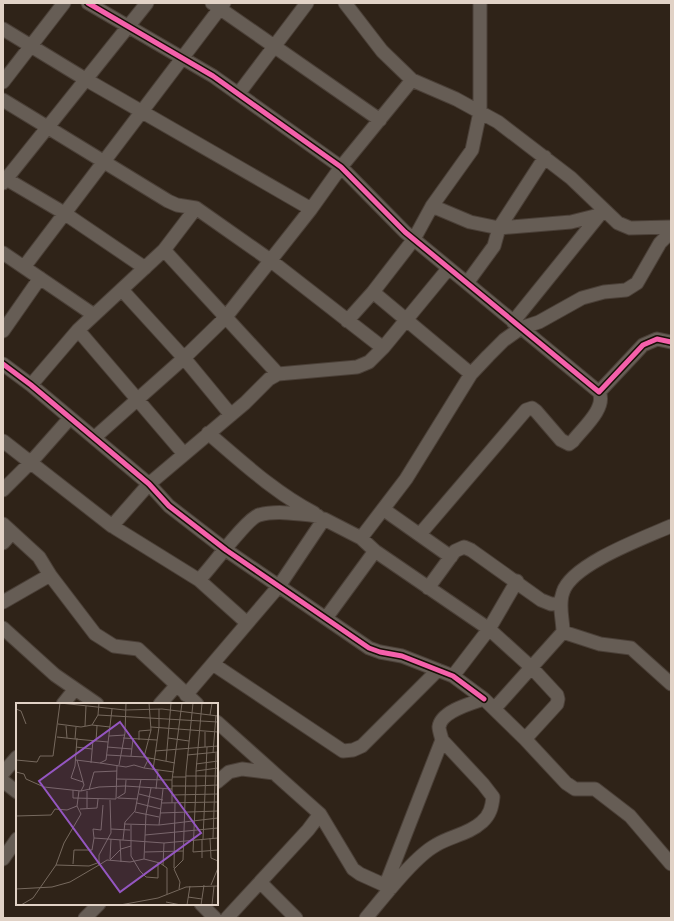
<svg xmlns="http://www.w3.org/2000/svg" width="674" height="921" viewBox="0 0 674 921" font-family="'Asap Condensed',sans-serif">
  <rect width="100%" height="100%" fill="#2f2318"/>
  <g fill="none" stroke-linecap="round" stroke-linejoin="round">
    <defs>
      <path id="minor" d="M88,3L213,76L341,167L405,232L599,392L643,345L657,339L671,342
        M212,3L380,120
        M345,3L382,51L412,80L456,99L498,122L571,178L618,223L630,228L671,227
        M3,29L85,79L311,209
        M3,82L64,3
        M239,93L307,3
        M3,100L168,201L177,205L196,208L270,260L383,348
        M3,177L64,213L145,268
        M3,183L147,3
        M432,206L470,222L499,228L571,222L599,215
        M164,250L278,374
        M3,253L94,315
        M24,267L224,3
        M467,283L494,246L499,228L545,157
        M122,290L184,358L231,415
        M373,292L471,374
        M347,321L373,292L414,239L432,206L472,150L480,112V3
        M513,322L601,213
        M78,330L184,454
        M3,331L40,278
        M3,364L31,385L149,484L169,506L226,550L369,648L380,652L402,656L453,676L484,699
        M31,385L78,330L164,250L196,208
        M208,433C242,462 274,492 314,513
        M94,438L184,358L225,318L311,209L341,167L412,80
        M3,441L112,526L199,580L247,623
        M3,490L31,462L70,418
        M383,509L451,557
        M3,524L39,557L50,575
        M112,526L149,484L245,403L269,379L278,374L357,367L369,362L383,348L448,269
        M420,534L526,410L532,408L536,411L561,440L569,444L573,441C582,429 607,408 599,392
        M361,538L406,479L471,374L488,356L504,340L521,328L539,322L582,298L604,292L626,290L637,283L660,243L671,232
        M3,543L12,533
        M199,580C210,569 248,517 259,515C277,510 299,514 318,516
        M428,588L455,551L464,547L471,550L541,600L551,604L561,603
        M3,602L50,575L95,634L114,646L138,649L197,704
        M326,618L375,551
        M3,628L55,675L97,704
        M563,632L600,644L631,648L671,684
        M213,664L343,751L353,750L362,746L438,670
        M453,676L489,629L517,581
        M186,695L279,586L324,519L361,538L375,551L489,629L532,668L557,695L558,699L557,704L525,739
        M63,704L75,689
        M160,704L176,686
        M495,708L563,632C563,619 558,605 563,592C572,564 644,538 671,526
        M217,722L274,773
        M3,773L17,757
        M3,781L17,792
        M217,782L229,772L242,769L274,773L320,814L353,869L360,874L391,888
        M3,859L17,839
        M260,882L296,918
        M386,884L442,740C441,736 439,730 439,727C441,711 472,703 484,699L525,739L566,783L575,789H595L630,816L671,864
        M201,904L215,918
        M85,918L99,904
        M227,918L308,830L320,814
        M366,918C383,898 414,857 436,845C451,836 469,834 482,822C490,815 492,807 493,797L483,784L442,740"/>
    </defs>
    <use href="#minor" stroke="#4b4038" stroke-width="15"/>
    <use href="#minor" stroke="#665d55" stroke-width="13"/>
    <defs>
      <path id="cycleway" d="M88,3L213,76L341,167L405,232L599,392L643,345L657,339L671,342
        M3,364L31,385L149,484L169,506L226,550L369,648L380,652L402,656L453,676L484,699"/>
    </defs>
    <use href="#cycleway" stroke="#180f06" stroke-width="8"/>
    <use href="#cycleway" stroke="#f560ab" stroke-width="5"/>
  </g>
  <g transform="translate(16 703)">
    <rect width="202" height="202" fill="#2f2318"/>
    <path fill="none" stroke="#76695e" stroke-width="1" d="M44,0L109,7L146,6L202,13M186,0L180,68L202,65M0,6L5,8L10,21M82,12L202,19M194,12L196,0M42,21L65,24L76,22L82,12L83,0M76,22L94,24M50,23L51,35M69,23L70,3M135,24L202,29M93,33L109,32M41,34L59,36L60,24M61,35L59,63L55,75L67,79M107,35L141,37M152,35L173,38M59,36L92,39M123,37V28L135,27L133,0M80,38L81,23M60,44L76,46M91,44L116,46M189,44V29M139,48L202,43M197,50L200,12M91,52L128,54L159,60M171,52L202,49M115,53L117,36M128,54L135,27M0,57L21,59L24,53H37L44,0M60,57L84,60L90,57L96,6M150,58L155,0M75,60L77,37M84,60L110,64L118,62L128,65L133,55M180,61L202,58M103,62L109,30L110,0M128,65L158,69M137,67L143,24V6M180,68V83L202,82M0,69L8,71L10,76L28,84L65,88L68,82L61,57M170,73H202M157,74H170M100,76L156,77M156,83H180L177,149L202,147M140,86L142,67M57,87V95L100,96L101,62M73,87L78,69L101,68M65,88L83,84L109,83L156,86M71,88V105M123,91L147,97M156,92L202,91M101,95L109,90L110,77M102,95L122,96M121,100L145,106M146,100L202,99M156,100V77L166,0M64,106L81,105L82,96M119,109L143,114M144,110L202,108M0,113L35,112L39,106L51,107L61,103M108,121L143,122L202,115M115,122V153L124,168L130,174L142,175V160M143,122L147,86M95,126L114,127M129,132L202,125M78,135L77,126L85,127L87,102M194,135L195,155L202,158M197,135L200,50M187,136L191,44M104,137L105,159M107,137L109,119L119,108L125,76M129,149L167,148M186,155V136M94,156L95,136M128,156L130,111L135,85M94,157L105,146L115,143M57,161L58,147H76L78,135L148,140L202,135M40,162L73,163L84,159M83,162L91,157L114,159L128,156L144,160L151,165V191M147,162L148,140M158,165L159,100M195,182L202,165M0,186L36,184L54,179L83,162V152L95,130L94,97M163,186L164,179L158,166L167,157L170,69L177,0M172,194L186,196M150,199L165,202M5,202L17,195L40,162L48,140L65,111L61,103L63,88M104,202L142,195L170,184L202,183M171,202L174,183M185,202L188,182M196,202L198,183"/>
    <path fill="#9456c1" fill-opacity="0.15" stroke="#9456c1" stroke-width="2" d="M104,19L185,130L104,189L23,78Z"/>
    <rect width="202" height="202" fill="none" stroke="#e1d2c6" stroke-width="2"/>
  </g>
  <rect width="674" height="921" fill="none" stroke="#e1d2c6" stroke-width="8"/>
</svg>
